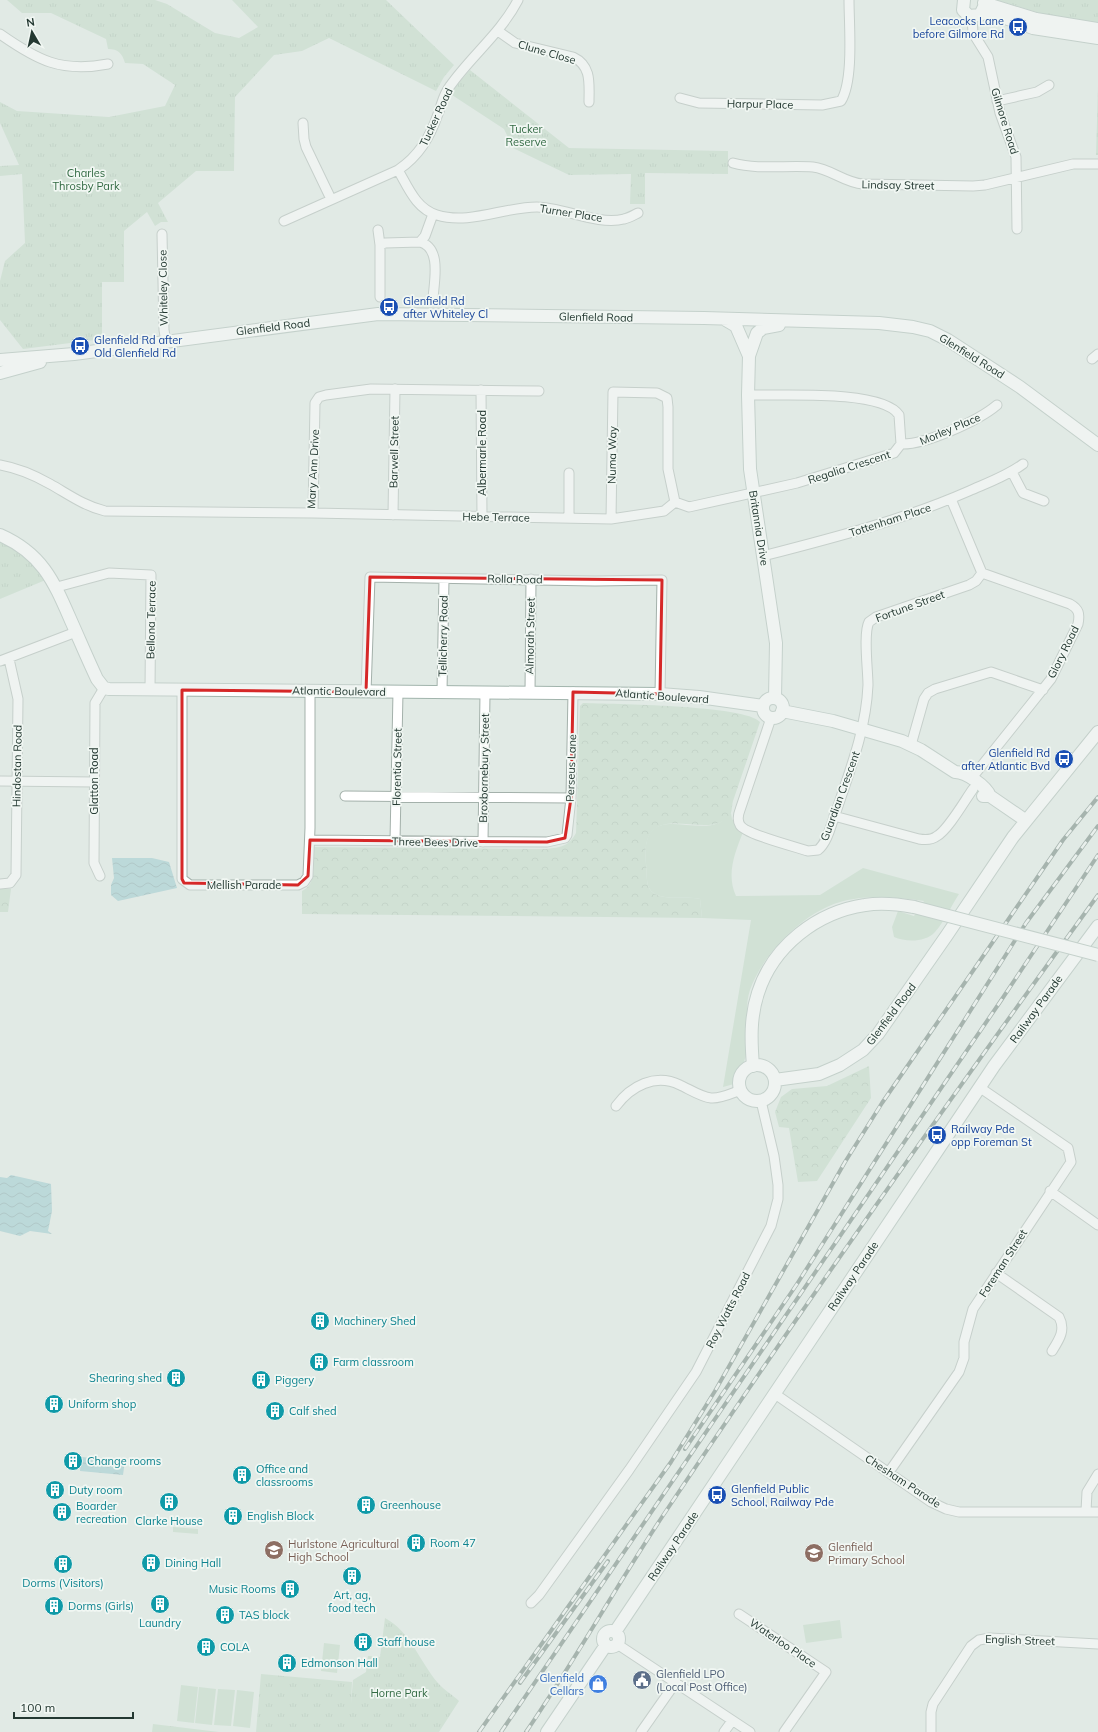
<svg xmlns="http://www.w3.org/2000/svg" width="1098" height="1732" viewBox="0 0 1098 1732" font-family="Mulish,sans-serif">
  <defs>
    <pattern id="forest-crowns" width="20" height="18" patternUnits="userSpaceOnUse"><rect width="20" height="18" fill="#bcd8c2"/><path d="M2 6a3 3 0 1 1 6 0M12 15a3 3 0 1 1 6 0" fill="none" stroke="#a1baa7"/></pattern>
    <pattern id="park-tufts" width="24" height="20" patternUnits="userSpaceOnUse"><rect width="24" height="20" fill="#bcd8c2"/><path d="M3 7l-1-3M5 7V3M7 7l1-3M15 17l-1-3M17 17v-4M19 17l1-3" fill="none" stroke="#a1baa7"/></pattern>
    <pattern id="water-waves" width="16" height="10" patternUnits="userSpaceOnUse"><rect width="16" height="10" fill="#8fc5c9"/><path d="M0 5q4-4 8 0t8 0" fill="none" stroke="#74a1a4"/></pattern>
  </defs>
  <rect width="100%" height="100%" fill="#e1eae5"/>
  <path fill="#bcd8c2" d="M731,813L732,819L743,832C735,853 726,874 736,896L820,895L863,868L959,894C951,906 945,921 935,932C925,943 905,942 894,937L892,927L898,911L914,916L924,901C901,898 877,895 854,899C811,904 764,950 750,990C744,1007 749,1029 747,1048C746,1062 739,1072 734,1084L723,1087L751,920L702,918L700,899C686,895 657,903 649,888C646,882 647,871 646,864C640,800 689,835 719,823C723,821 727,816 731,813Z
    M840,1620L842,1638L806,1643L803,1625Z
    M324,1643L340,1645L337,1673L321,1671Z
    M181,1685L198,1687L194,1723L177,1721Z
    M199,1687L216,1689L212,1725L195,1723Z
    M218,1689L235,1690L231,1726L214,1725Z
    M237,1690L254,1692L250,1728L233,1726Z"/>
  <path fill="url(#forest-crowns)" d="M583,703C611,704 746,705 760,722L733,801C732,804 732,810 731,813C712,847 639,790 646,864C647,871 646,882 649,888C657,903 686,895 700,899L702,918L302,914V891C318,883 313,862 313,847L546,849C561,847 568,847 576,833L580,706Z
    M0,889H11L8,912H0Z
    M869,1066L871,1098L817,1181L798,1182L789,1128L779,1127L775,1112L781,1097L792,1089L827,1086Z"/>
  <path fill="url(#park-tufts)" d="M7,0H155L167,4L215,33L239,38L258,27L232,0H386L454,65L444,77L436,91L329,38L302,51L274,55L235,97L234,171H196L158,203L168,222H161L155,226L147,212L124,231V282H102V339L23,349L0,320V281L5,261L25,243L22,174L0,176V166L19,165L0,123V102L17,111L109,117L165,106L175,85L143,64L125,63C122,53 118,49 108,49L106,39L51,13H22Z
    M997,0H1098V24L1053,17Z
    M470,70L569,148L728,151V174L645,173V204H630L631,174L569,175L513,148L504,129L452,95L456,86Z
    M1098,86V155H1096Z
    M0,540L21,550L48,579L0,599Z
    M173,1527L198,1529V1534L173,1532Z
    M385,1618C410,1631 420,1662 438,1683C444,1690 453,1695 459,1701L439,1732H256L261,1674L352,1682L351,1703L353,1680L366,1672L368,1656L380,1657Z
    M153,1724L219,1732H152Z"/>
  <path fill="url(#water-waves)" d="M112,858H152L169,862L177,888L118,901L111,895V885L114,878Z
    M11,1175L51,1184L52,1211L48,1231L52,1234L30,1231L20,1236L0,1231V1177L7,1178Z
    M81,1457L125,1461L123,1475L80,1471Z"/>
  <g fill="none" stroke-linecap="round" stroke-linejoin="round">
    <defs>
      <path id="street" d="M972,17L973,33L988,57L1000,113L1016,157L1017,229
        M498,31L515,43L573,57C592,66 589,84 589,102
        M0,34C37,60 61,73 108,64
        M680,98L699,103L822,105L841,101C854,80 849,25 849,0
        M997,101L1037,92L1049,85
        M303,123L304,139L306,147L331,199
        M733,163C759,170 786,165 813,167C831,169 845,183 863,184L973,186L985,185L1073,164H1098
        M398,170C408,187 416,209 437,215C469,225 504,207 537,207C562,207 598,226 624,219C629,218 634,215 638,213
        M284,221L398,170C419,156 430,137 438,114C442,104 443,95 450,86C471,56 501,33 518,0
        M378,230L380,245
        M162,234L164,330L166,342
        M420,242C442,248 434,281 433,299
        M380,297V245L385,243L420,242L425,236L433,214
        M1092,359L1098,354
        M481,390L482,516
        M901,444C925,445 978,421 997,405
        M0,465C17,468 34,475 50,484C68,494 84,506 105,511L313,513L315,403L319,397L326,395L371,389L539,391
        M1012,472L1023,493L1044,501
        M951,499L982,573L1070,604C1079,609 1080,614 1078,624L1051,679L971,779
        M313,513L611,519L664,511L675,502
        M393,515L395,389
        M569,518V473
        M611,519L613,392L657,393L667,398L668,407V469L675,502L689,507L797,483L894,453L901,444L899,415C882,389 778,396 748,395
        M763,556C833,538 903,520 969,491C987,483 1007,476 1023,464
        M57,587L109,573L151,575L150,690
        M0,661L76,632
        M182,690V879L190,885H298L304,882L308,876L310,828V691
        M366,692L370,577L595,581L662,580L660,694
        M442,692L444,579
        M530,693L531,579
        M771,718L740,810C738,815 737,820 740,825C745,834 796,847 808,851L818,850C828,842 831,824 836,812C850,770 866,730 868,685C868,670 863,633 869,622L876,617L969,585L976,581L982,573
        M911,745L924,699L928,693L935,689L991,672L1043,690
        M0,781L94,782
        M345,796L571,798
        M834,816L919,839C925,840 932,840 937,836C948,830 965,800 973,789
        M310,840L547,842L565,838L567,835L571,798L573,692
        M395,841L398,692
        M483,842L485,693
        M100,876L94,863L95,703L104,688
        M0,884L10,883L16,875L18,699L9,659
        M616,1106C631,1086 655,1073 680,1085C689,1089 701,1097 711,1098C721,1099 732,1093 741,1090
        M1050,1191L1098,1225
        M996,1273L1059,1317C1066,1330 1059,1340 1052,1351
        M775,1394L931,1502L946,1509L959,1512H1098
        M889,1472L959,1372L964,1358V1342L973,1309L1071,1162L1068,1148L979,1087
        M1086,1511L1087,1492L1098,1474
        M531,1603L539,1595L629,1470L696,1372L771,1226L778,1199V1185L774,1156L761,1101
        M739,1614L826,1672L784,1732
        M617,1644L750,1732
        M641,1732L676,1682
        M724,1732L732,1721
        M931,1732V1712L933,1704L971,1646L979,1640L990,1638L1098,1644"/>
      <path id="secondary" d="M964,0L963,10L969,16L980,15L984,7
        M984,3L1036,19L1098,29
        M982,13L994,14L1033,28L1098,38
        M724,319L736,326L749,356
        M0,360L74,354L378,314L704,318L879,323L913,327L930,331L948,340L1020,387L1098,445
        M0,373L40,362
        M0,535C43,554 54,582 72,623C80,641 88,660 97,679L104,688L109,689L660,694L699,697L763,706
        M775,698L776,643L750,469L748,395L749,356L757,333L763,328L779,325
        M763 708a10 10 0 1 1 20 0a10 10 0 1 1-20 0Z
        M782,711L833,721L902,741L921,750L955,772C966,772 986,786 990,796
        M983,796H990L1025,820
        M739 1083a18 18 0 1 1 36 0a18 18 0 1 1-36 0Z
        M753,1066C751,1041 750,1017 758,993C773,946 817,912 865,905C882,902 898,904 914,907
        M775,1080L819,1074L840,1065L863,1050L878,1034L947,935L1013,837L1098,732
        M603 1639a8 8 0 1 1 16 0a8 8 0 1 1-16 0Z
        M615,1632L994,1066L1098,926
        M547,1732L606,1645"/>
    </defs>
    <use href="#street" stroke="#a4b1ab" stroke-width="11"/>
    <use href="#secondary" stroke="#a1b4ac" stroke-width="14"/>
    <use href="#street" stroke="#fff" stroke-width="9"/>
    <use href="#secondary" stroke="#fff" stroke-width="12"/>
    <defs>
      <path id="rail" d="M685,1449L797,1284L1026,923L1098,826
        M520,1683L608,1561
        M479,1732L671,1462L715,1391L845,1162L882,1103L1063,840L1098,797
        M501,1732L1000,1002L1098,855
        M526,1732C574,1662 615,1588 662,1517C803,1306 949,1100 1098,895"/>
    </defs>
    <use href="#rail" stroke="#5e746c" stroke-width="4"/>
    <use href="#rail" stroke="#f1f7f3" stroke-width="2.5" stroke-dasharray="8" stroke-linecap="butt"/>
    <defs>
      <path id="secondary-bridge" d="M914,907L1098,955"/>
    </defs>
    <use href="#secondary-bridge" stroke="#a1b4ac" stroke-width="14" stroke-linecap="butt"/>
    <use href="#secondary-bridge" stroke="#fff" stroke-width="12"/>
  </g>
  <path d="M0 0H1098V1732H0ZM370,577L662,580L660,694L573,692L571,798L565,838L547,842L310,840L308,876L298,885L184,883L182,879V690L366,692Z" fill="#e1eae5" fill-opacity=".55" fill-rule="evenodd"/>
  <path fill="none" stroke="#d62828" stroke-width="3" stroke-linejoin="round" d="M370,577L662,580L660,694L573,692L571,798L565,838L547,842L310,840L308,876L298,885L184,883L182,879V690L366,692Z"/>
  <defs>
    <symbol id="bus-disc" viewBox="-11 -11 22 22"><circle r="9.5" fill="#1a4fb4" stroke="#f1f7f3"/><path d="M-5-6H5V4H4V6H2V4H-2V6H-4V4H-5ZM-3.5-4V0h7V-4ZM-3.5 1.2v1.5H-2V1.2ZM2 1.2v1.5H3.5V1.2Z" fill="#fff"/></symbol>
    <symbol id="building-disc" viewBox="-11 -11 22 22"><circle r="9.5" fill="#0f9aa8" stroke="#f1f7f3"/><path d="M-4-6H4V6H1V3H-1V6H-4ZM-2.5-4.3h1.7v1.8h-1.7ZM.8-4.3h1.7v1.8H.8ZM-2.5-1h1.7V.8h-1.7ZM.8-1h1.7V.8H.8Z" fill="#fff"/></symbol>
    <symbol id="school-disc" viewBox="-11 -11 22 22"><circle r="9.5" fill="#8d6e63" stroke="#f1f7f3"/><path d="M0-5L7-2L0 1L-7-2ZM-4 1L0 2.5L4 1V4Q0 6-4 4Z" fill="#fff"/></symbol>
    <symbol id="civic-disc" viewBox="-11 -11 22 22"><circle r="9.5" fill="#5c6f8a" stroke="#f1f7f3"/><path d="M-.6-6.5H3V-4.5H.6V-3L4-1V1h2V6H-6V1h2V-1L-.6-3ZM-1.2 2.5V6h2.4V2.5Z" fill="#fff"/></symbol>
    <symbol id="shop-disc" viewBox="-11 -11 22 22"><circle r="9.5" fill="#3f7fe0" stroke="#f1f7f3"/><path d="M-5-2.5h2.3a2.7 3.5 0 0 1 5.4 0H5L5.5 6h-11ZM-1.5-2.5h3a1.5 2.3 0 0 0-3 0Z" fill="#fff"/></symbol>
  </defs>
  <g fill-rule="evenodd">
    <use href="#bus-disc" x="1007" y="16" width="22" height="22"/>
    <use href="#bus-disc" x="378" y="296" width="22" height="22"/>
    <use href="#bus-disc" x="69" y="335" width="22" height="22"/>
    <use href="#bus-disc" x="1053" y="748" width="22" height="22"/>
    <use href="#bus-disc" x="926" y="1124" width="22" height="22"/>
    <use href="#building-disc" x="309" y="1310" width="22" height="22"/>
    <use href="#building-disc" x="308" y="1351" width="22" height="22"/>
    <use href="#building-disc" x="165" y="1367" width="22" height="22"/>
    <use href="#building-disc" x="250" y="1369" width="22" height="22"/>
    <use href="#building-disc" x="43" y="1393" width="22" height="22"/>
    <use href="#building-disc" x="264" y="1400" width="22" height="22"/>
    <use href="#building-disc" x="62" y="1450" width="22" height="22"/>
    <use href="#building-disc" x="231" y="1464" width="22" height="22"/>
    <use href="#building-disc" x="44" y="1479" width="22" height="22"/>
    <use href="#bus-disc" x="706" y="1484" width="22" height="22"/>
    <use href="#building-disc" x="158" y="1491" width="22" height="22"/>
    <use href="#building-disc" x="355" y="1494" width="22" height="22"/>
    <use href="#building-disc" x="51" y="1501" width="22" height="22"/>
    <use href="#building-disc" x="222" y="1505" width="22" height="22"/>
    <use href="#building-disc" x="405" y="1532" width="22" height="22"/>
    <use href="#school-disc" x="263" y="1539" width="22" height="22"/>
    <use href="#school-disc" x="803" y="1542" width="22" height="22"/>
    <use href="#building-disc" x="140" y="1552" width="22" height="22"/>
    <use href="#building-disc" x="52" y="1553" width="22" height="22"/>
    <use href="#building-disc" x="341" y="1565" width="22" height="22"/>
    <use href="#building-disc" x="279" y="1578" width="22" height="22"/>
    <use href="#building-disc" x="149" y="1593" width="22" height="22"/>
    <use href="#building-disc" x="43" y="1595" width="22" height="22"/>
    <use href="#building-disc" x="214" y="1604" width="22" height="22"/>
    <use href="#building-disc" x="352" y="1631" width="22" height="22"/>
    <use href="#building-disc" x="195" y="1636" width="22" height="22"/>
    <use href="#building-disc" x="276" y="1652" width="22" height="22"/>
    <use href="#civic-disc" x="631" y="1669" width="22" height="22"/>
    <use href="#shop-disc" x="587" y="1673" width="22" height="22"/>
  </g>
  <g text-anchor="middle" stroke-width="3.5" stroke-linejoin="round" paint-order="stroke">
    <g font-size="11" fill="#164399" stroke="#f1f7f3" text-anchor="start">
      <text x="1004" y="25" text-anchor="end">Leacocks Lane<tspan x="1004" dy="13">before Gilmore Rd</tspan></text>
      <text x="403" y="305">Glenfield Rd<tspan x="403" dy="13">after Whiteley Cl</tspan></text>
      <text x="94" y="344">Glenfield Rd after<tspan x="94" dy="13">Old Glenfield Rd</tspan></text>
      <text x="1050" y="757" text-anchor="end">Glenfield Rd<tspan x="1050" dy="13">after Atlantic Bvd</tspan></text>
      <text x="951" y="1133">Railway Pde<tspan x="951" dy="13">opp Foreman St</tspan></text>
      <text x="731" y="1493">Glenfield Public<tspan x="731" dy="13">School, Railway Pde</tspan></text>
    </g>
    <g font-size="11" fill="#233831" stroke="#f1f7f3">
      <text transform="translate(547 52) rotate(16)" y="4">Clune Close</text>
      <text transform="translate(760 104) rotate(1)" y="4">Harpur Place</text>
      <text transform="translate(436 117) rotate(-65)" y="4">Tucker Road</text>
      <text transform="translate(1005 121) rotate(73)" y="4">Gilmore Road</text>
      <text transform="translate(898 185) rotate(1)" y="4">Lindsay Street</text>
      <text transform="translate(571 213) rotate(9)" y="4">Turner Place</text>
      <text transform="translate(163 288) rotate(-91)" y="4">Whiteley Close</text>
      <text transform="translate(596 317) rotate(1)" y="4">Glenfield Road</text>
      <text transform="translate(273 327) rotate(-7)" y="4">Glenfield Road</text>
      <text transform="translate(972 356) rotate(32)" y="4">Glenfield Road</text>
      <text transform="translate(950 429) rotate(-23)" y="4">Morley Place</text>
      <text transform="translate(394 452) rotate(-89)" y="4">Barwell Street</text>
      <text transform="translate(482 453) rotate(-90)" y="4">Albermarle Road</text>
      <text transform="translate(612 455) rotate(-89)" y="4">Numa Way</text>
      <text transform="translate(849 467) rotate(-18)" y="4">Regalia Crescent</text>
      <text transform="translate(313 469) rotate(-87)" y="4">Mary Ann Drive</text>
      <text transform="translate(496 517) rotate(1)" y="4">Hebe Terrace</text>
      <text transform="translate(890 520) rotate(-18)" y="4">Tottenham Place</text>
      <text transform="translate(759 528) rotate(81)" y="4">Britannia Drive</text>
      <text transform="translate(515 579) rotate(1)" y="4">Rolla Road</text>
      <text transform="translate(910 606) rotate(-20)" y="4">Fortune Street</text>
      <text transform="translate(151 620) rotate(-89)" y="4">Bellona Terrace</text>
      <text transform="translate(443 636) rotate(-89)" y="4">Tellicherry Road</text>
      <text transform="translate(530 636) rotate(-89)" y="4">Almorah Street</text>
      <text transform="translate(1063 652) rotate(-64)" y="4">Glory Road</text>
      <text transform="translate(339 691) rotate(1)" y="4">Atlantic Boulevard</text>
      <text transform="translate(662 696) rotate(4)" y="4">Atlantic Boulevard</text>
      <text transform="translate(17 766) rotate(-89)" y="4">Hindostan Road</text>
      <text transform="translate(397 767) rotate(-89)" y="4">Florentia Street</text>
      <text transform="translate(484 768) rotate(-89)" y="4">Broxbornebury Street</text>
      <text transform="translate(571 768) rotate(-88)" y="4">Perseus Lane</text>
      <text transform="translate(94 781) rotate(-90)" y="4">Glatton Road</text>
      <text transform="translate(840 796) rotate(-70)" y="4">Guardian Crescent</text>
      <text transform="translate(435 842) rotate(1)" y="4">Three Bees Drive</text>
      <text x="244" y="889">Mellish Parade</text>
      <text transform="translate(1036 1009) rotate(-54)" y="4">Railway Parade</text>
      <text transform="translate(891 1014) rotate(-53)" y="4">Glenfield Road</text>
      <text transform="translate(1003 1263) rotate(-57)" y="4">Foreman Street</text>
      <text transform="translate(853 1276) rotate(-56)" y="4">Railway Parade</text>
      <text transform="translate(728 1310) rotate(-63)" y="4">Roy Watts Road</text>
      <text transform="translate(903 1481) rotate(33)" y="4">Chesham Parade</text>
      <text transform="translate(673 1546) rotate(-56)" y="4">Railway Parade</text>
      <text transform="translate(1020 1640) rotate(2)" y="4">English Street</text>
      <text transform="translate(783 1643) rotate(34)" y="4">Waterloo Place</text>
    </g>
    <g font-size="11" fill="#326a43" stroke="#f1f7f3">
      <text x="526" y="133">Tucker<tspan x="526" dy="13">Reserve</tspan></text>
      <text x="86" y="177">Charles<tspan x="86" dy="13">Throsby Park</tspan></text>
      <text x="399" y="1697">Horne Park</text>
    </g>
    <g font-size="11" fill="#0d838f" stroke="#f1f7f3" text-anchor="start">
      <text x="334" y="1325">Machinery Shed</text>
      <text x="333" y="1366">Farm classroom</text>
      <text x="162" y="1382" text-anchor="end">Shearing shed</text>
      <text x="275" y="1384">Piggery</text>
      <text x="68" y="1408">Uniform shop</text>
      <text x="289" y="1415">Calf shed</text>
      <text x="87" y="1465">Change rooms</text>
      <text x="256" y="1473">Office and<tspan x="256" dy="13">classrooms</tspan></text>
      <text x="69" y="1494">Duty room</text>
      <text x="380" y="1509">Greenhouse</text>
      <text x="76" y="1510">Boarder<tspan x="76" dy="13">recreation</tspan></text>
      <text x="247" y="1520">English Block</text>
      <text x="169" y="1525" text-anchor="middle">Clarke House</text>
      <text x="430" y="1547">Room 47</text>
      <text x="165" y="1567">Dining Hall</text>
      <text x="63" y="1587" text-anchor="middle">Dorms (Visitors)</text>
      <text x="276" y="1593" text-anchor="end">Music Rooms</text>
      <text x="352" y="1599" text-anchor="middle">Art, ag,<tspan x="352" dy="13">food tech</tspan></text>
      <text x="68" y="1610">Dorms (Girls)</text>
      <text x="239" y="1619">TAS block</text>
      <text x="160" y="1627" text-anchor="middle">Laundry</text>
      <text x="377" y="1646">Staff house</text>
      <text x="220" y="1651">COLA</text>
      <text x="301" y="1667">Edmonson Hall</text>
    </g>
    <g font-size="11" fill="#785e54" stroke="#f1f7f3" text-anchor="start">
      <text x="288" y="1548">Hurlstone Agricultural<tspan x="288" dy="13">High School</tspan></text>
      <text x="828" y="1551">Glenfield<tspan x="828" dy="13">Primary School</tspan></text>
    </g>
    <g font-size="11" fill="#4e5e75" stroke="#f1f7f3" text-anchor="start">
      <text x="656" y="1678">Glenfield LPO<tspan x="656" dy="13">(Local Post Office)</tspan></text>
    </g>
    <g font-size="11" fill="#366cbe" stroke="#f1f7f3" text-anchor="end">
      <text x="584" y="1682">Glenfield<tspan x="584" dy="13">Cellars</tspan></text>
    </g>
  </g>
  <g transform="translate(32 32) rotate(351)" stroke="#f1f7f3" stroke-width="3" paint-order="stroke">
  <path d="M0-3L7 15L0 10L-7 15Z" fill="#233831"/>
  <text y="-6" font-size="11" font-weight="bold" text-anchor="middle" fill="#233831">N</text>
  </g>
  <path d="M14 1712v6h119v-6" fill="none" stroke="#233831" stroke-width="2"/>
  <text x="20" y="1712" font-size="12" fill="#233831" stroke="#f1f7f3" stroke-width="3" paint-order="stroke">100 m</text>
</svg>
